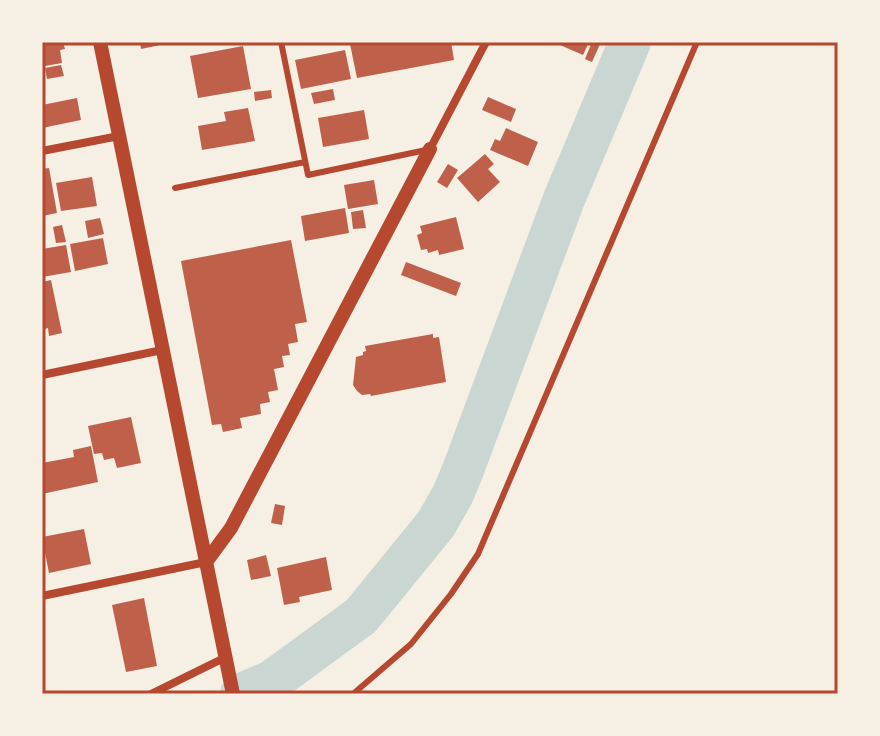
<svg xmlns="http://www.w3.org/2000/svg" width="880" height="736" viewBox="0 0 880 736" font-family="Manrope,sans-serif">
  <rect width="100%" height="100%" fill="#f6efe4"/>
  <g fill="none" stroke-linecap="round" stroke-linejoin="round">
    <path stroke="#c9d6d2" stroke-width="42" d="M241,694L272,681L361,616L436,524L453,494L463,470L564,199L630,42"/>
  </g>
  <path fill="#bf614a" d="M42,42H63L65,49L60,50L62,63L45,66L44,60L42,61Z
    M140,42H169L170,43L141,49Z
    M360,42H389V44L451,42L454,60L357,78L350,44Z
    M553,42H589L583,55Z
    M592,42H601L592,62L585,59Z
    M243,46L251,89L198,98L190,56Z
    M345,50L351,79L301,89L295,60Z
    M61,65L64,76L47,79L45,68Z
    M333,89L335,100L314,104L311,93Z
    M271,90L272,98L255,101L254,92Z
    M488,97L516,109L511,122L482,110Z
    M77,98L81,120L42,128V105Z
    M248,108L255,141L202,150L198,126L226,121L224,112Z
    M364,110L369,139L323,147L318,118Z
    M506,128L538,142L528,166L490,150L495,139L500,141Z
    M485,154L494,164L488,169L500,182L478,202L457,178Z
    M448,164L458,170L447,188L437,182Z
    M49,168L57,213L42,216V169Z
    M92,177L97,206L61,211L56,183Z
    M374,180L378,204L348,209L344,185Z
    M345,208L349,233L305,241L301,216Z
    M363,210L366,228L353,229L351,212Z
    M456,217L464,249L439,255L438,250L428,253L427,249L421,250L417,235L422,233L420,226Z
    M100,218L104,234L88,238L85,221Z
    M62,225L66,242L56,243L53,227Z
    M103,238L108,264L75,271L70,244Z
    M291,240L307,322L295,324L298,342L288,344L290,355L282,356L284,367L274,369L278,390L268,392L270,402L260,404L261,414L240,418L242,428L223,432L221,424L212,425L181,261Z
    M66,245L71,272L42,277V249Z
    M406,262L461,283L456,296L401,275Z
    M51,280L62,333L49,336L48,328L42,330V282Z
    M433,334V338L439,337L446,382L371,396L370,394L362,395L357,391L353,385L356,357L363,355V352L366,351L365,346Z
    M131,417L141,463L117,468L114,458L104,460L102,453L94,454L88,426Z
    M91,446L98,482L42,494V463L74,457L73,450Z
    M275,504L285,506L282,525L271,523Z
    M84,529L91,564L49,573L42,537Z
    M266,555L271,576L251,580L247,560Z
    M326,557L332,590L299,597L300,602L284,605L277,568Z
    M144,598L157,666L126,672L112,605Z"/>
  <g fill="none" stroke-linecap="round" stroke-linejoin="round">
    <path stroke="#b5482f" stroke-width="6" d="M281,42L308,175L426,150
      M175,188L305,162
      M353,694L411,644L451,594L478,554L697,42"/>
    <path stroke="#b5482f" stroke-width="8" d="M430,149L486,42
      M42,151L119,136
      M42,375L162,350
      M42,596L206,562
      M151,694L226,657"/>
    <path stroke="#b5482f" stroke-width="14" d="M100,42L233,694
      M206,562L231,528L430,149"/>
  </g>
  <rect width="880" height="736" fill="none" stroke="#f6efe4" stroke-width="88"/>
  <rect x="44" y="44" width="792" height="648" fill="none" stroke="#b5482f" stroke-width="3"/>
</svg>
